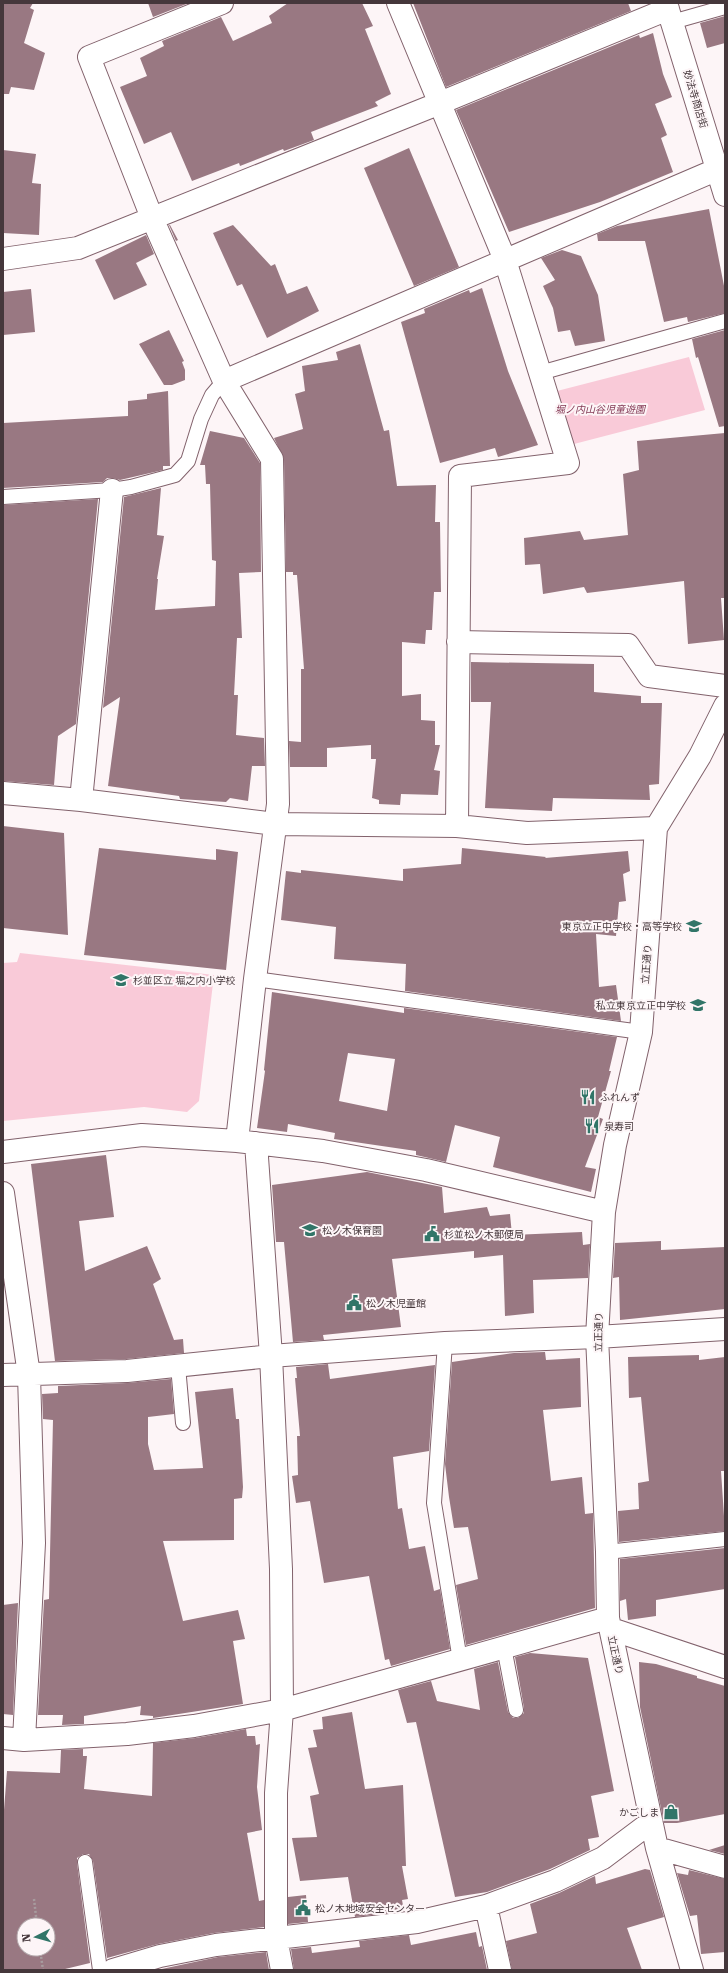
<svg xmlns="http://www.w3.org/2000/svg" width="728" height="1973" viewBox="0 0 728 1973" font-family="'Roboto Serif','Noto Sans JP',serif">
  <rect width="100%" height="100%" fill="#fdf5f7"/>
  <path fill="#f9cad8" d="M689,357L705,410L574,444L557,391Z
    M20,953L214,975L199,1101L187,1112L144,1107L3,1121V963L17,962Z"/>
  <path fill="#997882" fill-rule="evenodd" d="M3,3H33L30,8L34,10L24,43L45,53L34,90L11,87L9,94H3Z
    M148,3H189L153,17Z
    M288,3H362L373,26L365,29L391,94L375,102L378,106L311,132L314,140L284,151L283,149L240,166L239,163L192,181L171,132L144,144L120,87L147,76L140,58L164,46L162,41L221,17L233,41L272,23L269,16Z
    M413,3H628L631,11L446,87Z
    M725,16V43L707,48L700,23Z
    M653,33L663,74L672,97L655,104L667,135L661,138L673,172L600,202L509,232L456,110L639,35L640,38Z
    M409,148L459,267L414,286L364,168Z
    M3,150L36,154L32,183L41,184L39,235L3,233Z
    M709,209L725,291V313L688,322L687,317L664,322L645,241H598L597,234L617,226Z
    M169,225H170L178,240L176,241Z
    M233,225L271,266L275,264L287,294L307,286L319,311L267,338L242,284L237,286L213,233Z
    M146,235L154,254L136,263L147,285L114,300L95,260Z
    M562,250L581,256L598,295L605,341L575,346L570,330L558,332L553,308L543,286L555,280L541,258Z
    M482,288L508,371L538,445L498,457L495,448L440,463L401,322L425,313L424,309L469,290L470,293Z
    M31,289L35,332L3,335V292Z
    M169,330L184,361L182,362L185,370V380L172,385H164L139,344Z
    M725,330V426L719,427L698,357L696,358L692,339Z
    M360,344L384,431L389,430L397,486L436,485L435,522H440L441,592H434L432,630H426L425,644L402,642V696L421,694V720L435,721V745H440L434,770L440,771L438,795L401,794L400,805L379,804V800L372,798L376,759H371V745L327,748V767H290L289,741L301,742V669H304L297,575H293V572H286L284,459L274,438L303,429L295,394L305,391L302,366L338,360L336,352Z
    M168,391L170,466H163V470L120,480L113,478H107L103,482L3,488V423L128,416V401L147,399V394Z
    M210,431L244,438L260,463L261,572L239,573L242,638H237L234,695H238L236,735L264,738L265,766H252L248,801L230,798L226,802L180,799L179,796L108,786L120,697L103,708L124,497L161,488L157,535L164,536L157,579H158L155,610L215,606L216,561L212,560L210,484H206L205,465H200Z
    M725,433V598H721L724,640L688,644L684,581L587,593L584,587L543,594L540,564L525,565L524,538L580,531L584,540L628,535L623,474L639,470L637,441Z
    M98,499L76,724L58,736L54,785L3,781V505Z
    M471,662L594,664V692L641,696V703H662L659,784L649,785L650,800L553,798L552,811L485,808L491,702H471Z
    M3,826L64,833L68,935L3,928Z
    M99,848L216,860V849L238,852L226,970L84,955Z
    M462,848L546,857L545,858L628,851L630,871L623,874L626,901L619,902L616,936L596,934L599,987L616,985L621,1021L405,991L406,964L334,959L336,927L281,920L286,871L301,873V870L403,881V869L461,864Z
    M272,992L404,1013V1008L617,1037L609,1071H611L598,1117L603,1119L585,1167L596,1169L591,1192L493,1167L500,1137L455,1125L446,1162L416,1155V1151L334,1139L335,1133L288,1124L287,1132L257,1128L265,1071L264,1070ZM348,1053L395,1059L387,1111L339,1101Z
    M106,1155L114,1217L79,1221L85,1271L147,1246L161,1279L153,1284L174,1340L183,1339L184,1353L126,1359L55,1361L31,1164Z
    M367,1172L442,1187L444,1213L487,1207L490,1216L510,1214L512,1235L582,1232L583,1245L590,1244L588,1278L533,1280L534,1313L505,1316L503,1255L474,1258V1251L392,1259L401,1327L323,1335L324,1340L293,1342L284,1242H276L272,1185Z
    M661,1241V1250L725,1247V1309L620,1320L619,1277L613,1278L615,1243Z
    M545,1352L546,1360L580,1358L581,1407L543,1410L551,1481L582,1477L585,1514L593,1513L595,1608L466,1645L456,1585L478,1579L468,1527L454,1528L449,1497L445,1464L452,1362L514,1353Z
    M699,1355V1360L725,1357V1471H721L725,1531L619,1542L618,1511L639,1509L638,1483L649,1481L641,1397L629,1398L628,1357Z
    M328,1364L330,1379L435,1365L429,1451L393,1457L398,1509L402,1508L409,1549L425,1546L434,1591L440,1589L450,1649L391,1666L389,1659L385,1660L369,1576L324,1583L310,1501L296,1503L292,1476L298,1475L297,1436H300L295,1378H297L296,1367Z
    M171,1379L174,1414L148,1417V1444L154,1470L203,1468L195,1392L233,1388L236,1419H239L243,1487L242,1498L234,1499V1540L163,1541L183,1621L238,1610L245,1639L233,1641L243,1704L153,1718V1716L140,1715L141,1706L84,1716V1724L62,1725L63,1715H38L44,1600L49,1599L53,1420L43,1419L42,1394L58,1393V1386L127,1383Z
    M725,1548V1589L656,1600V1616L628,1620L626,1599L620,1601V1559Z
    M18,1603L13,1715L3,1714V1605Z
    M530,1653L588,1658L614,1791L591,1796L599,1837L588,1839L590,1850L550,1869L487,1892L455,1897L416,1722L407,1723L398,1690L431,1681L437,1701L480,1710L474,1669L498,1662L508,1712L513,1718H518L524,1713V1708L515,1657Z
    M639,1662L656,1664L697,1676V1678L725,1686V1814L677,1823H664L640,1707Z
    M352,1712L365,1789L403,1785L406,1866H402L408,1899L402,1900L404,1911L355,1917L348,1877L300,1881L292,1838L317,1837L310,1796L319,1794L308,1748L317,1747L313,1730L323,1729L322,1717Z
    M246,1729L247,1736H255L256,1745L260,1744L257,1787L262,1830L247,1833L259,1901L264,1900V1927L214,1933L158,1944L107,1958L93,1861L89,1854H83L77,1858V1863L90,1963L61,1970H3V1823L7,1771L60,1773L61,1750L83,1749V1756H87L84,1789L152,1796L153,1743L196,1738ZM24,1925H48V1949H24Z
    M725,1845V1854L709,1850Z
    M645,1869L650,1870L664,1917L627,1928L642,1970H512L506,1941L537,1933L530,1904L559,1893L595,1876L596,1884Z
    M689,1870L725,1879V1952L701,1954L697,1915L690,1916L677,1873L688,1875Z
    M306,1895L308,1922L288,1924V1897Z
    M476,1932L479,1947L482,1946L487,1970H294L291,1949L311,1947L312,1953L360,1947L359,1941L409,1935L411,1945Z
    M266,1952L269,1970H157L218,1957Z"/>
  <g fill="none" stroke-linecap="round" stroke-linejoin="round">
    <defs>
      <path id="service" d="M672,22L725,7
        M540,373L725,321
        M3,497L112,490L131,487L175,475L188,461L201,419L212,395L224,381
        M255,979L641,1032
        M445,1343L434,1503L460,1660
        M178,1366L183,1423
        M607,1552L725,1539
        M504,1647L516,1710
        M85,1862L100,1970"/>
      <path id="minor" d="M222,3L89,57L152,218L224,381L272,459L278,804L255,979L237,1141
        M398,3L505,260L568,463L460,476L457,826
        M666,3L725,195
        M3,259L78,248L440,103L668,9
        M224,381L725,166
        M458,642L628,645L649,676L725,686
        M3,793L81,800L275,824L457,826L527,833L656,828
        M81,800L112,490
        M256,1143L271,1356L281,1569L282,1710L276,1793V1938L282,1970
        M3,1152L142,1135L237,1141L323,1151L426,1170L604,1212
        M3,1193L29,1375L34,1543L24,1740
        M3,1375L127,1371L271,1356L445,1343L597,1337L725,1329
        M611,1629L725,1667
        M3,1738L24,1740L127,1734L194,1726L282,1710L608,1618
        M657,1848L725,1867
        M486,1906L500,1970
        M113,1970L160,1956L216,1945L417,1922L486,1906L555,1881L603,1858L651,1822
        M692,1970L657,1848L608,1618L607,1552L597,1337L604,1212L615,1145L641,1032L656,828L700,756L725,706"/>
    </defs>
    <use href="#service" stroke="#82626c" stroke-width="16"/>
    <use href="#minor" stroke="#82626c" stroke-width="24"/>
    <path stroke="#a79c9f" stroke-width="2.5" stroke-dasharray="2 2" stroke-linecap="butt" d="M34,1899L37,1925
      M40,1949L43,1970"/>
    <use href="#service" stroke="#fff" stroke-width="14"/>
    <use href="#minor" stroke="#fff" stroke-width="22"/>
  </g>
  <defs>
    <symbol id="school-bare" viewBox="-9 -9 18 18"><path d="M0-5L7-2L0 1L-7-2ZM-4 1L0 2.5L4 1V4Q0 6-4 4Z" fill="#317568" stroke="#fdf5f7" stroke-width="2.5" paint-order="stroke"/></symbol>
    <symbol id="restaurant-bare" viewBox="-9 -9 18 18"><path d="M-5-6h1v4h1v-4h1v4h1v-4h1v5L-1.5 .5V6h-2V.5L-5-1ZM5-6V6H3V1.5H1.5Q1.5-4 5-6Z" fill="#317568" stroke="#fdf5f7" stroke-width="2.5" paint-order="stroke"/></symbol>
    <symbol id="civic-bare" viewBox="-9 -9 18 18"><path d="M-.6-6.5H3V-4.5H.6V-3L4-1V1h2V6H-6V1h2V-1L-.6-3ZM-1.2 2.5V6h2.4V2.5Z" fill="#317568" stroke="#fdf5f7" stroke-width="2.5" paint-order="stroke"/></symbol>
    <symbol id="shop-bare" viewBox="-9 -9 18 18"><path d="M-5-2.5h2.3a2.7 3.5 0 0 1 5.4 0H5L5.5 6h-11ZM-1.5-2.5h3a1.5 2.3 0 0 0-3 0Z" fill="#317568" stroke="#fdf5f7" stroke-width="2.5" paint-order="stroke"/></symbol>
  </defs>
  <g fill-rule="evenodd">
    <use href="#school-bare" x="683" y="915" width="22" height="22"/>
    <use href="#school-bare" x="110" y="969" width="22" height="22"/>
    <use href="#school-bare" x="687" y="994" width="22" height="22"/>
    <use href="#restaurant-bare" x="577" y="1086" width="22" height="22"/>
    <use href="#restaurant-bare" x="581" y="1115" width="22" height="22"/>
    <use href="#school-bare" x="299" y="1219" width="22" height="22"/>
    <use href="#civic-bare" x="421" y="1223" width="22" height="22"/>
    <use href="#civic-bare" x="343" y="1292" width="22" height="22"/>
    <use href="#shop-bare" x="660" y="1801" width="22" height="22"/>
    <use href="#civic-bare" x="292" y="1897" width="22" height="22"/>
  </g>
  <g text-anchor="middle" stroke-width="4" stroke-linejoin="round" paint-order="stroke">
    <g font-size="10" fill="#45373b" stroke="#fdf5f7">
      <text transform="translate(696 99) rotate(73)" y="4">妙法寺商店街</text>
      <text transform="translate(646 964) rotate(-86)" y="4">立正通り</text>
      <text transform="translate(598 1332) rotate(-89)" y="4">立正通り</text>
      <text transform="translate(616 1655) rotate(78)" y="4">立正通り</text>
    </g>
    <g font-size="10" font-style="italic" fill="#833854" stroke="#fdf5f7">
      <text x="600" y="413">堀ノ内山谷児童遊園</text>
    </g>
    <g font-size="10" fill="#45373b" stroke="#fdf5f7" text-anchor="start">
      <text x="682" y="930" text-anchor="end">東京立正中学校・高等学校</text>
      <text x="133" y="984">杉並区立 堀之内小学校</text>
      <text x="686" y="1009" text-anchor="end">私立東京立正中学校</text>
      <text x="600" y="1101">ふれんず</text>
      <text x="604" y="1130">泉寿司</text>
      <text x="322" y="1234">松ノ木保育園</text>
      <text x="444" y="1238">杉並松ノ木郵便局</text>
      <text x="366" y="1307">松ノ木児童館</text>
      <text x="659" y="1816" text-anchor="end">かごしま</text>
      <text x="315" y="1912">松ノ木地域安全センター</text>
    </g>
  </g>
  <rect width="728" height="1973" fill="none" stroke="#45373b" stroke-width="8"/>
  <g transform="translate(36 1937) rotate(264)"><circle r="19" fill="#fdf5f7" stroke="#b3a9ac"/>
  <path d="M0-3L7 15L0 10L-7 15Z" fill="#317568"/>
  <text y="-6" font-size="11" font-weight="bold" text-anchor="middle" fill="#45373b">N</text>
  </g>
</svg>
